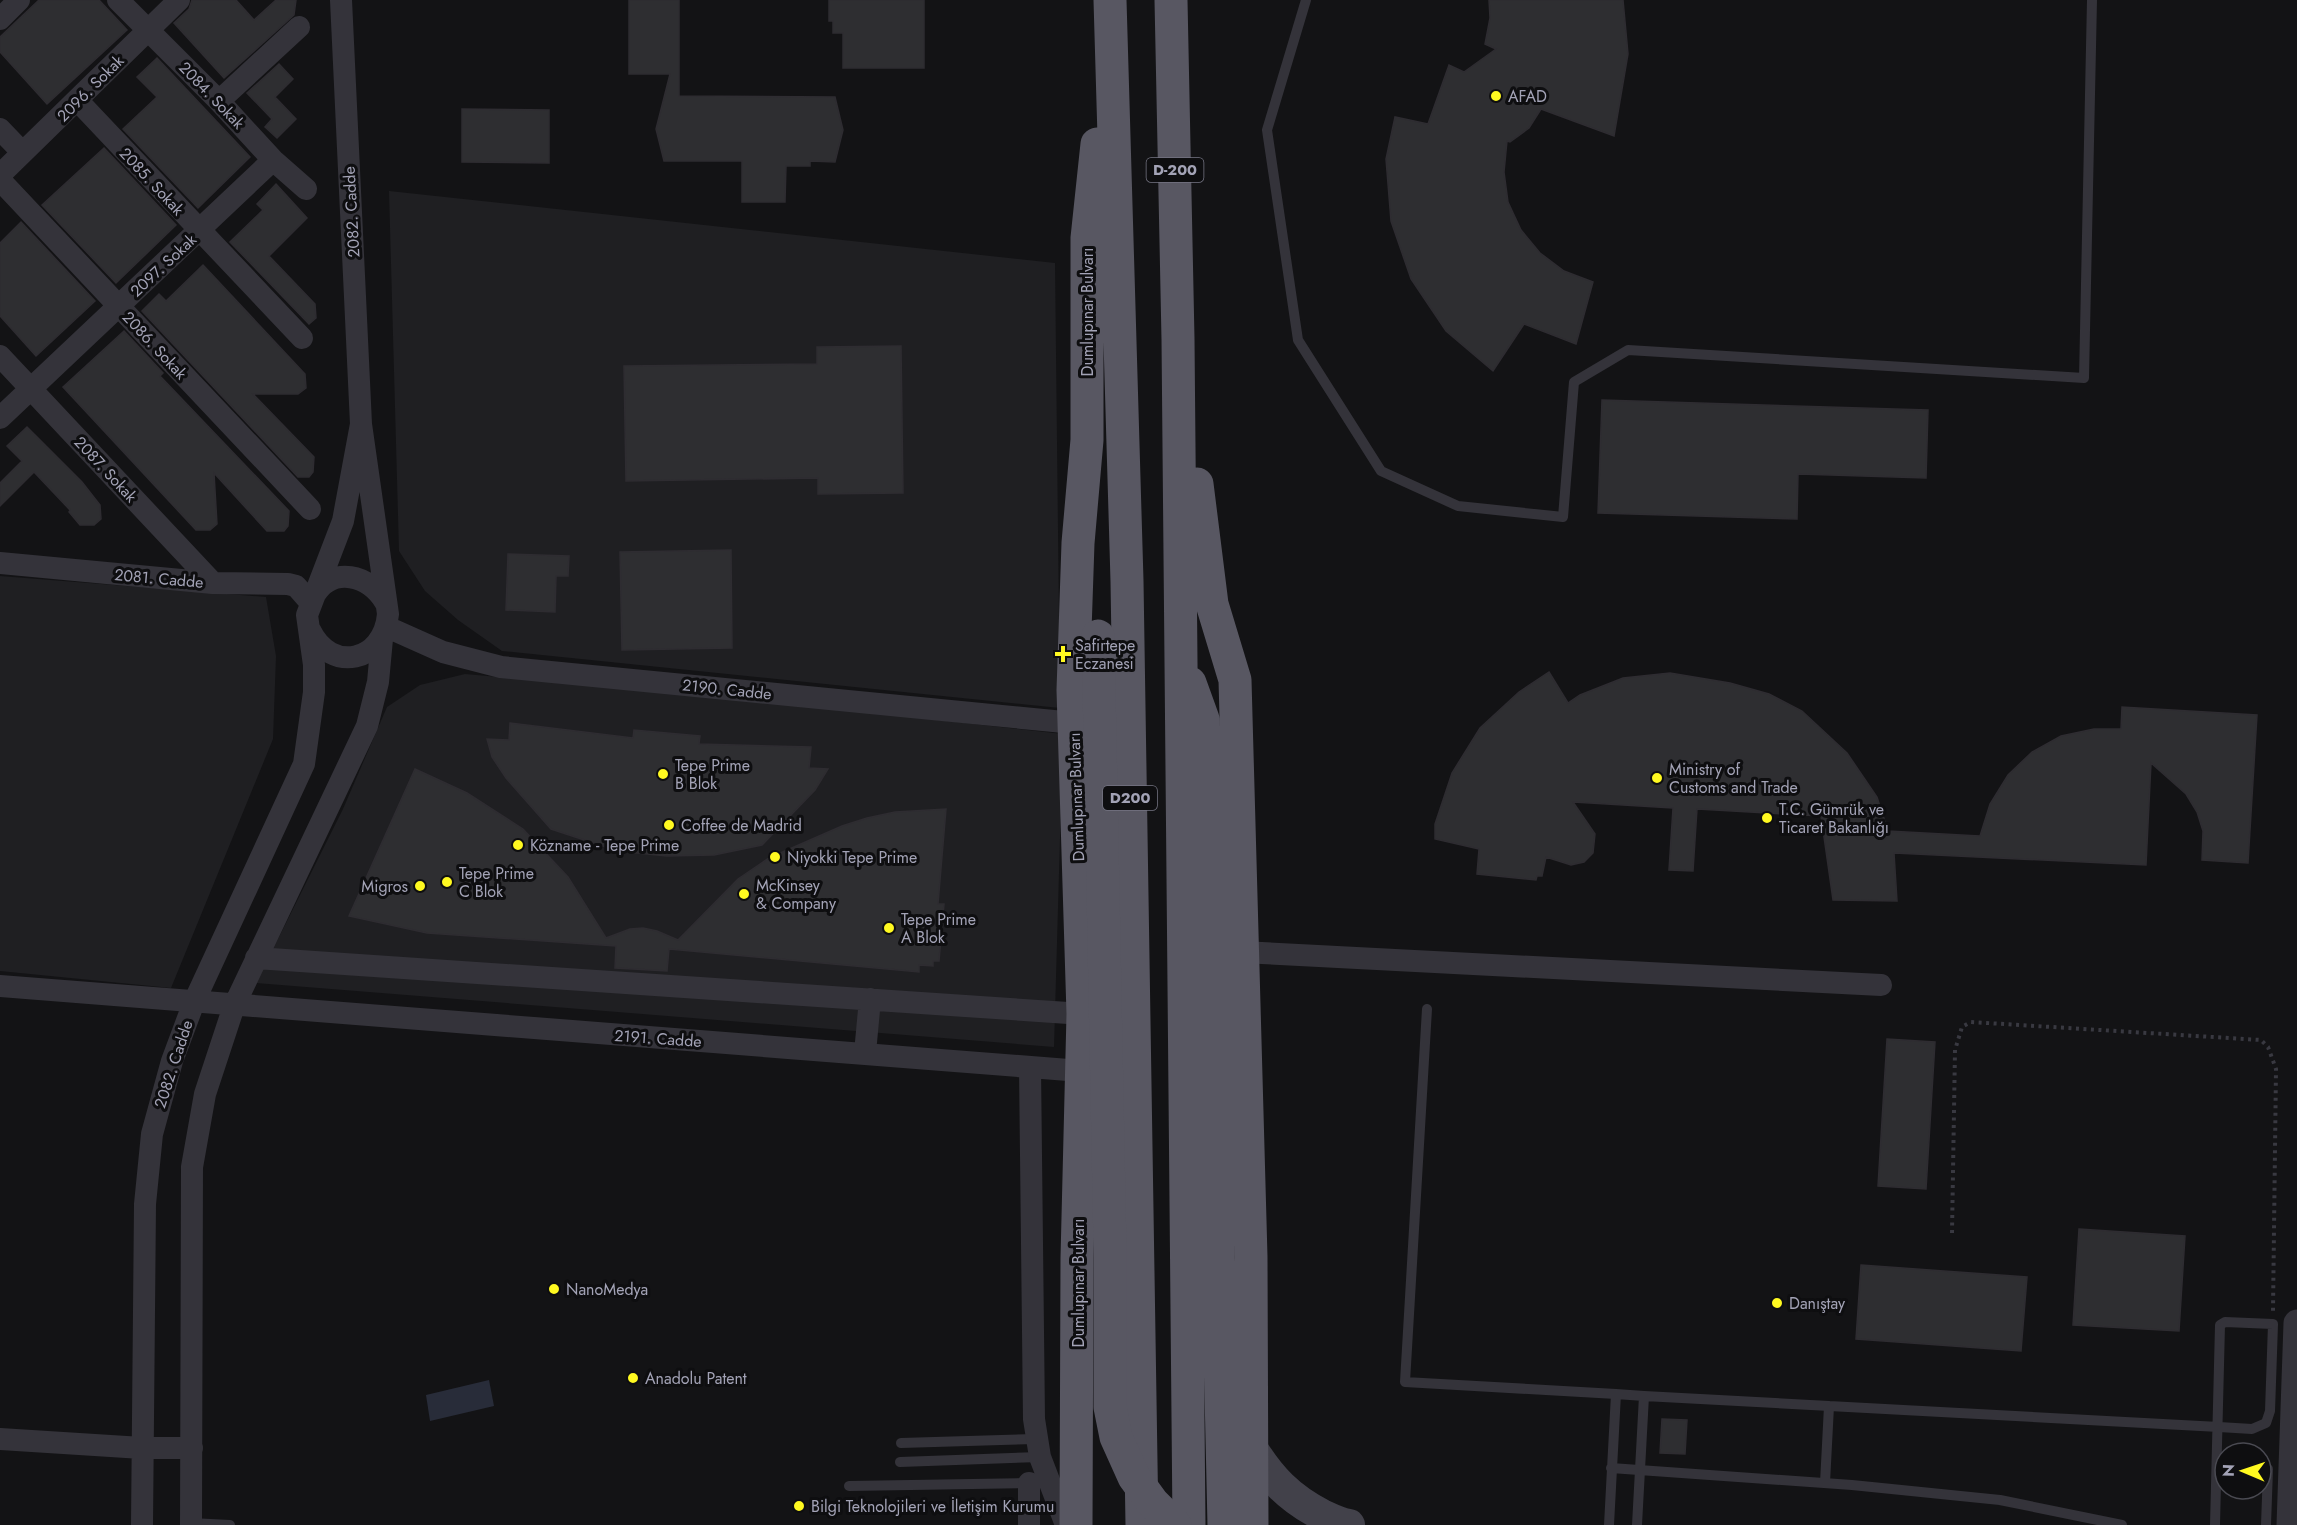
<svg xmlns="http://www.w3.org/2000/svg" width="2297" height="1525" viewBox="0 0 2297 1525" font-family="Jost,sans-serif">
  <rect width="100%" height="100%" fill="#131315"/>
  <path fill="#1f1f22" d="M389,191L1055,263L1060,708L502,651L458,620L425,591L399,551Z
    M0,576L266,597L276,656L273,739L171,988L0,971Z
    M465,674L784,703L1063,734L1054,1047L256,983L343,809L387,707L420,685Z"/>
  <path fill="#282c39" d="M489,1380L494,1406L430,1421L426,1395Z"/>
  <path fill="#2e2e31" stroke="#2e2c31" stroke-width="1.5" d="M39,0H99L127,30L47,104L0,52V37Z
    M192,0H236L254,20L276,0H296L294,15L224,78L174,23L189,9Z
    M629,0H679V96L835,97L843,130L835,162L810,161V166H786L785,202H742V161H664L656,129L670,74H629Z
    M829,0H924V68H843V33H833V21H829Z
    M1489,0H1623L1628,54L1614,136L1541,109L1529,128L1510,142L1507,141L1504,172L1508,202L1521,230L1540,253L1564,271L1593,282L1576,344L1524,324L1493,371L1446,331L1411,279L1391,221L1386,159L1395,117L1428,124L1449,65L1464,72L1496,49L1485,44L1490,18Z
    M157,58L250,157L198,208L123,129L157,97L137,77Z
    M279,64L293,79L275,97L296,119L277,138L265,127L272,119L247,93Z
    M462,109L549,110V163L462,162Z
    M104,148L176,225L116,283L42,205Z
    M276,184L307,218L269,256L315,304L316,318L309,324L230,242L263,210L257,204Z
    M21,222L95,301L36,356L0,316V243Z
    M203,265L305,374L306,388L298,394H253L314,457L313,472L309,477H298L142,311L159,294L166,301Z
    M124,331L163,373L160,376L289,511L288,526L284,531H267L214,473L217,524L210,530H196L63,387Z
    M901,346L903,493L818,494V478L626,481L624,366L817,364V347Z
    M1602,400L1928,410L1926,478L1798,474L1797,519L1598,513Z
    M27,427L82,482L100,505L101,519L94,525H80L69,512L70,510L34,472L0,506V483L22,461L7,446Z
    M731,550L732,648L622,650L620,552Z
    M508,554L569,556L568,576H556L555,612L506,610Z
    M1549,672L1568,703L1580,695L1623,678L1670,673L1730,683L1769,694L1802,711L1847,753L1877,797L1888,831L1980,836L1990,804L2008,775L2032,752L2061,736L2094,729H2121L2122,707L2257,715L2248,863L2202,860L2203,831L2197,812L2186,794L2151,763L2146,865L1894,853L1897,901L1833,900L1821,816L1697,809L1693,871L1669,870L1673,808L1573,802L1595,834L1593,853L1584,862L1571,865L1546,857L1542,876H1537L1536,880L1477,874L1479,849L1435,839V824L1452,773L1480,728L1519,692Z
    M510,723L633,738L634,730L700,736L699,744L811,747L809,768L828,769L815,790L762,845L714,855L667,856L618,851L551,829L506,778L492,757L487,739L509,740Z
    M415,769L467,793L523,829L568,877L606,938L630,929L643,928L657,931L678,940L738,879L769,858L842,826L867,818L895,812L946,809L938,904H944L939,961H933V966L919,965V972L669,949L667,971L615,968L616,946L427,933L349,916Z
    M1887,1039L1935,1042L1926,1189L1878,1186Z
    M2079,1229L2185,1236L2179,1331L2073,1325Z
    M1861,1265L2027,1277L2021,1351L1856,1339Z
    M1662,1419L1687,1420L1685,1454L1660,1453Z"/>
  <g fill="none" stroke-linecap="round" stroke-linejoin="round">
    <path stroke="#393941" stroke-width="4" stroke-dasharray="3 4.5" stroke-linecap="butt" d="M1952,1233L1955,1050L1962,1027L1971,1022L2261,1040L2268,1047L2276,1069L2273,1311"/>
    <path stroke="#34333a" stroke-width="10" d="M1306,0L1267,130L1298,340L1381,471L1458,506L1563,517L1574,382L1628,350L2084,378L2092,0
      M1427,1009L1405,1382L1616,1394L1644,1396L2219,1427L2252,1429L2266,1423L2270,1411L2273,1324L2225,1322L2220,1325L2215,1525
      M901,1443L1035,1439
      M900,1462L1040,1457
      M1611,1468L1852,1485L2000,1500L2122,1525
      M1825,1483L1829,1406
      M849,1486L1029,1483
      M191,1523L230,1525
      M1609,1525L1616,1394
      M1637,1525L1644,1396
      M2266,1525L2268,1469"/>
    <path stroke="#34333a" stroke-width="22" d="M118,0L219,101L273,160L306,189
      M0,19L19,0
      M78,101L302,338
      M219,101L299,27
      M0,129L22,152
      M0,175L179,0
      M0,180L310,509
      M0,356L213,583
      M0,418L273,160
      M0,563L213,583L288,584L296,586L310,602
      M314,596C332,565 370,575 385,602
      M387,627L443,652L501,667L1074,723
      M310,630C331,674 384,662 388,614L361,424L341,0
      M1241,952L1881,985
      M256,958L1083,1014
      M0,986L1081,1071
      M865,1053L870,999
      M1030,1067L1034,1419L1040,1457L1066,1525
      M0,1439L142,1448H192
      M1029,1483V1525
      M142,1525L145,1204L152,1134L172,1061L194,1002L304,764L314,692V665L307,615L343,521L361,424
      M191,1525L192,1167L205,1094L234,1006L367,726L378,682L382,639"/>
    <path stroke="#34333a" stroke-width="27" d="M2290,1525L2297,1323"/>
    <path stroke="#42414a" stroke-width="32" d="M1251,1447C1270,1478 1289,1498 1322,1515C1331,1519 1340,1524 1349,1525"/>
    <path stroke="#585762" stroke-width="33" d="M1110,0L1127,581L1142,1525
      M1171,0L1178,339L1189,1525
      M1197,484L1212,604L1235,680L1251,1257L1252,1525
      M1190,683L1203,719L1211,953L1224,1525
      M1076,1525L1077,1258L1083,1014L1073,690L1078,543L1087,440V238L1097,144"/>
    <path stroke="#585762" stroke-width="33" d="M1098,636L1110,1248V1407L1116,1437L1134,1477L1153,1503L1175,1525"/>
  </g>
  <g fill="#fff920" stroke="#0e0e10" stroke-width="2">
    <circle cx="1496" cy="96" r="6"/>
    <path d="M1060 645h6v6h6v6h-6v6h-6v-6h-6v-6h6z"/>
    <circle cx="663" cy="774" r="6"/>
    <circle cx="1657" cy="778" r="6"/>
    <circle cx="1767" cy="818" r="6"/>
    <circle cx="669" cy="825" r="6"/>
    <circle cx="518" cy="845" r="6"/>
    <circle cx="775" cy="857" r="6"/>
    <circle cx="447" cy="882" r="6"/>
    <circle cx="420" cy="886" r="6"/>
    <circle cx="744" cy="894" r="6"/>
    <circle cx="889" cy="928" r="6"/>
    <circle cx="554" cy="1289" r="6"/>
    <circle cx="1777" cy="1303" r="6"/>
    <circle cx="633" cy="1378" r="6"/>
    <circle cx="799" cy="1506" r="6"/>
  </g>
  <g text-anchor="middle" stroke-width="6" stroke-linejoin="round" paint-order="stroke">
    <g fill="#0e0e10" stroke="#767684" stroke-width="1.5">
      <rect x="1146.5" y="158" width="57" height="24" rx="4.5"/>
      <rect x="1103" y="786" width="54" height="24" rx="4.5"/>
    </g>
    <g font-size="15" font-weight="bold" fill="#a3a3b6">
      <text x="1175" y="175">D-200</text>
      <text x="1130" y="803">D200</text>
    </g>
    <g font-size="16" fill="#a3a3b6" stroke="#0e0e10">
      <text transform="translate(90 88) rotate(-45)" y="6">2096. Sokak</text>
      <text transform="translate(212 95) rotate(46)" y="6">2084. Sokak</text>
      <text transform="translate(152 181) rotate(47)" y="6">2085. Sokak</text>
      <text transform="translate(351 212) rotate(-93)" y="6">2082. Cadde</text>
      <text transform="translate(163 265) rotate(-43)" y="6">2097. Sokak</text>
      <text transform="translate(1087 312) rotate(-90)" y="6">Dumlupınar Bulvarı</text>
      <text transform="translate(155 345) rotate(47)" y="6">2086. Sokak</text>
      <text transform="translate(106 469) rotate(47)" y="6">2087. Sokak</text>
      <text transform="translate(159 578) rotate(5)" y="6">2081. Cadde</text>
      <text transform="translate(727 689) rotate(6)" y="6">2190. Cadde</text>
      <text transform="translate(1076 797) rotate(-92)" y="6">Dumlupınar Bulvarı</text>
      <text transform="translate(658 1038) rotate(4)" y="6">2191. Cadde</text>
      <text transform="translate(173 1064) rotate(-72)" y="6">2082. Cadde</text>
      <text transform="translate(1078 1283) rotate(-90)" y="6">Dumlupınar Bulvarı</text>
    </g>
    <g font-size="16" fill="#a3a3b6" stroke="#0e0e10" text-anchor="start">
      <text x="1508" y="102">AFAD</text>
      <text x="1075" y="651">Safirtepe<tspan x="1075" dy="18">Eczanesi</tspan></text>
      <text x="675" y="771">Tepe Prime<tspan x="675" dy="18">B Blok</tspan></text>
      <text x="1669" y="775">Ministry of<tspan x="1669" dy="18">Customs and Trade</tspan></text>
      <text x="1779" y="815">T.C. Gümrük ve<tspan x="1779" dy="18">Ticaret Bakanlığı</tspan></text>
      <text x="681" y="831">Coffee de Madrid</text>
      <text x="530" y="851">Közname - Tepe Prime</text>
      <text x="787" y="863">Niyokki Tepe Prime</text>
      <text x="459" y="879">Tepe Prime<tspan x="459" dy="18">C Blok</tspan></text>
      <text x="756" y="891">McKinsey<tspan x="756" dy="18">&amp; Company</tspan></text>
      <text x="408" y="892" text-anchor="end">Migros</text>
      <text x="901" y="925">Tepe Prime<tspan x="901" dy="18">A Blok</tspan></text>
      <text x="566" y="1295">NanoMedya</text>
      <text x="1789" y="1309">Danıştay</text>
      <text x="645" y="1384">Anadolu Patent</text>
      <text x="811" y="1512">Bilgi Teknolojileri ve İletişim Kurumu</text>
    </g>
  </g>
  <g transform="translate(2243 1471) rotate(272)"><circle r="28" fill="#0e0e10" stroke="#4a4a52" stroke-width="1.5"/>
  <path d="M0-4.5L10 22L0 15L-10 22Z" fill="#fff920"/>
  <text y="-9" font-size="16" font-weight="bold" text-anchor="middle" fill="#a3a3b6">N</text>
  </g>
</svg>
